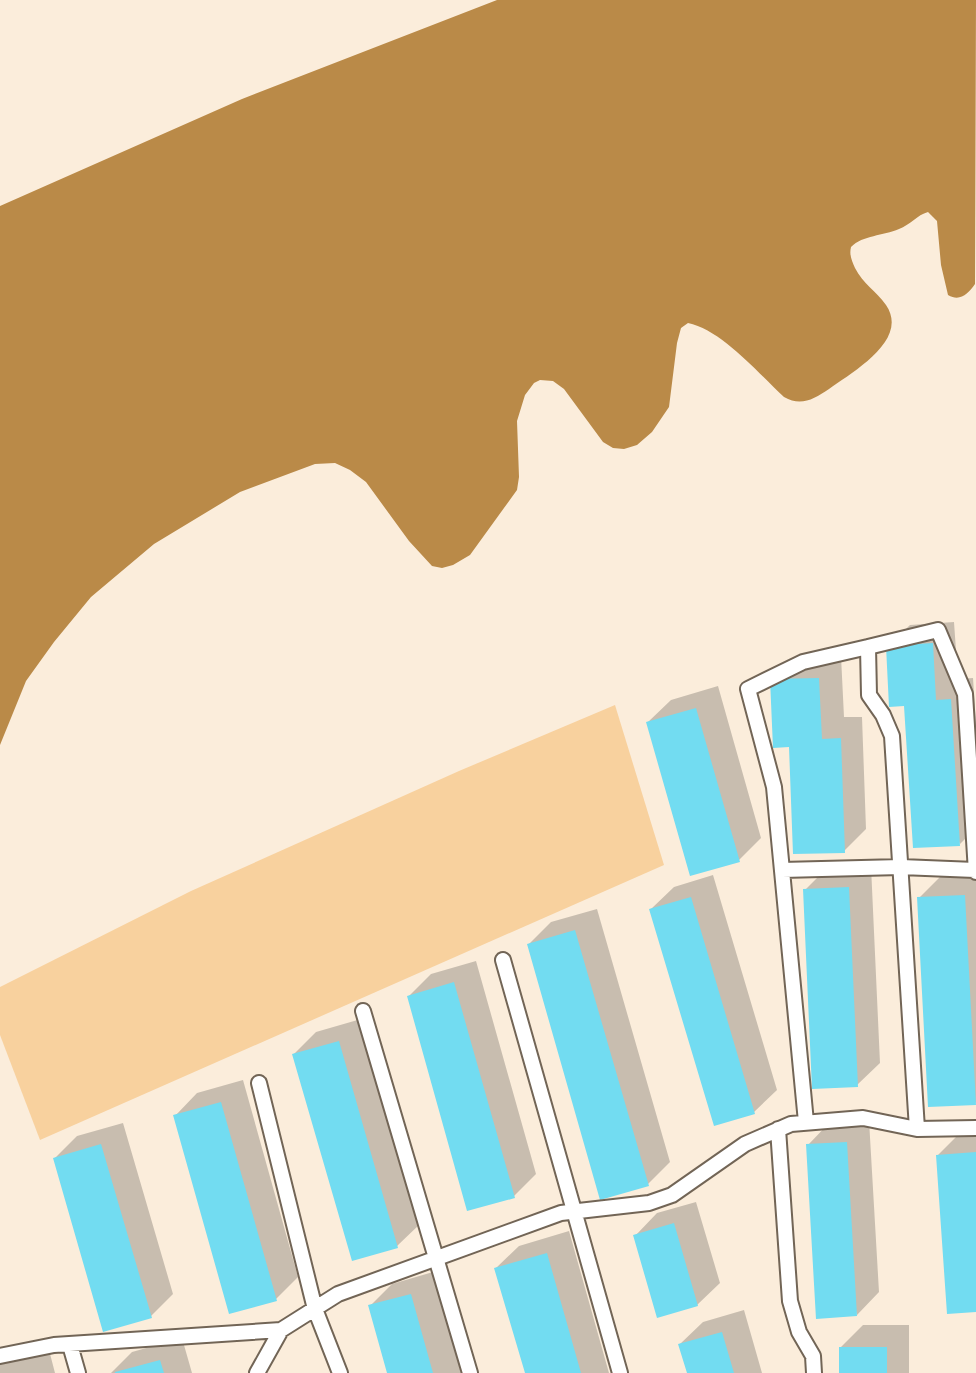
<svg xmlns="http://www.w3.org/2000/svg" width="976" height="1373" viewBox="0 0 976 1373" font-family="'Roboto Condensed',sans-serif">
  <rect width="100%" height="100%" fill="#fbeddb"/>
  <path fill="#f8d19e" d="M615,705L664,865L40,1140L0,1035V987L191,891L459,771Z"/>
  <path fill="#ba8a48" d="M497,0H976L975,284C968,294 960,302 948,295L941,265L937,221L928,212C917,215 910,225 899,229C883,236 863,235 851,247C849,255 852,261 855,268C863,284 876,291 886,305C910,340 852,372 829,389C814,399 801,407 784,397C759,374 722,330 688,323L681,328L677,343L669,407L652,432L637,445L624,449L613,448L603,442L564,389L553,381L540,380L534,383L525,395L517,421L519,477L517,490L470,555L453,565L442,568L432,566L409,541L366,482L350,470L335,463L315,464L240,492L154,544L91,597L54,642L26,681L0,745V206L242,99Z"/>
  <path fill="#0003" d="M954,622L958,679L973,678L976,724V828L960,844L906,704L887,647L910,625Z
    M841,656L844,717H862L866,829L844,851L791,745L772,680L794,658Z
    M718,686L761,838L739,860L648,722L671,700Z
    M871,866L880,1063L857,1085L805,890L827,868Z
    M976,874V1102L975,1103L919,898L941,876Z
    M713,875L777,1090L754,1112L651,909L674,887Z
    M597,909L670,1162L648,1184L529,944L551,922Z
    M476,961L536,1174L514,1196L409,996L431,974Z
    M361,1019L420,1224L397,1246L294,1054L316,1032Z
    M243,1080L298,1277L276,1299L175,1116L197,1093Z
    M869,1120L879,1292L857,1315L808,1145L830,1122Z
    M123,1123L173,1294L151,1316L55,1158L77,1136Z
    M976,1132V1310L938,1155L960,1133Z
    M696,1202L720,1283L697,1305L635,1236L657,1213Z
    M569,1231L609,1373H526L496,1268L519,1246Z
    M433,1272L461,1373H389L370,1306L392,1284Z
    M744,1310L762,1373H688L680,1344L703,1322Z
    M863,1325H909V1373H841V1347Z
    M182,1338L192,1373H111L132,1352Z
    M48,1346L55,1373H0V1364L7,1357Z"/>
  <path fill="#72dcf1" d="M933,643L936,700L951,699L960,846L913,848L904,706L889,707L886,646Z
    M819,678L822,739L841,738L845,853L793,854L789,747L773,748L770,679Z
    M696,708L740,862L690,876L646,722Z
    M849,887L858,1087L812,1089L803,889Z
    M965,895L976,1105L928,1107L917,897Z
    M691,897L755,1114L714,1126L649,909Z
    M575,930L649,1186L600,1200L527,944Z
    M454,982L515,1198L467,1211L407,996Z
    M339,1041L398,1248L352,1261L292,1054Z
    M221,1102L277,1301L229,1314L173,1115Z
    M847,1142L857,1316L816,1319L806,1144Z
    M101,1144L152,1318L103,1332L53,1158Z
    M976,1152V1312L947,1314L936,1155Z
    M674,1223L698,1306L657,1318L633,1235Z
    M547,1253L581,1373H525L494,1268Z
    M411,1294L433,1373H387L368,1305Z
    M722,1332L734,1373H687L678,1344Z
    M839,1347H887V1373H839Z
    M160,1360L164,1373H115V1372Z"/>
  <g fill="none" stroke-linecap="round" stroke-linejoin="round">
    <defs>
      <path id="service" d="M782,870L901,867L975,870
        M503,960L620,1373
        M363,1011L470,1373
        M259,1083L315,1309L340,1373
        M806,1122L774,787L748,689L803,662L868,647
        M778,1129L790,1301L799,1332L813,1356L814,1373
        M917,1129L892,736L883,715L869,695L868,647L938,630L965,694L976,872
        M70,1345L78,1373
        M0,1356L54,1345L281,1330
        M257,1373L281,1330L338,1294L561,1213L649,1203L672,1195L745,1144L791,1124L863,1118L917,1129L976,1128"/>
    </defs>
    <use href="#service" stroke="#726556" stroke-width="18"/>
    <use href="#service" stroke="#fff" stroke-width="14"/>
  </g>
</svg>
